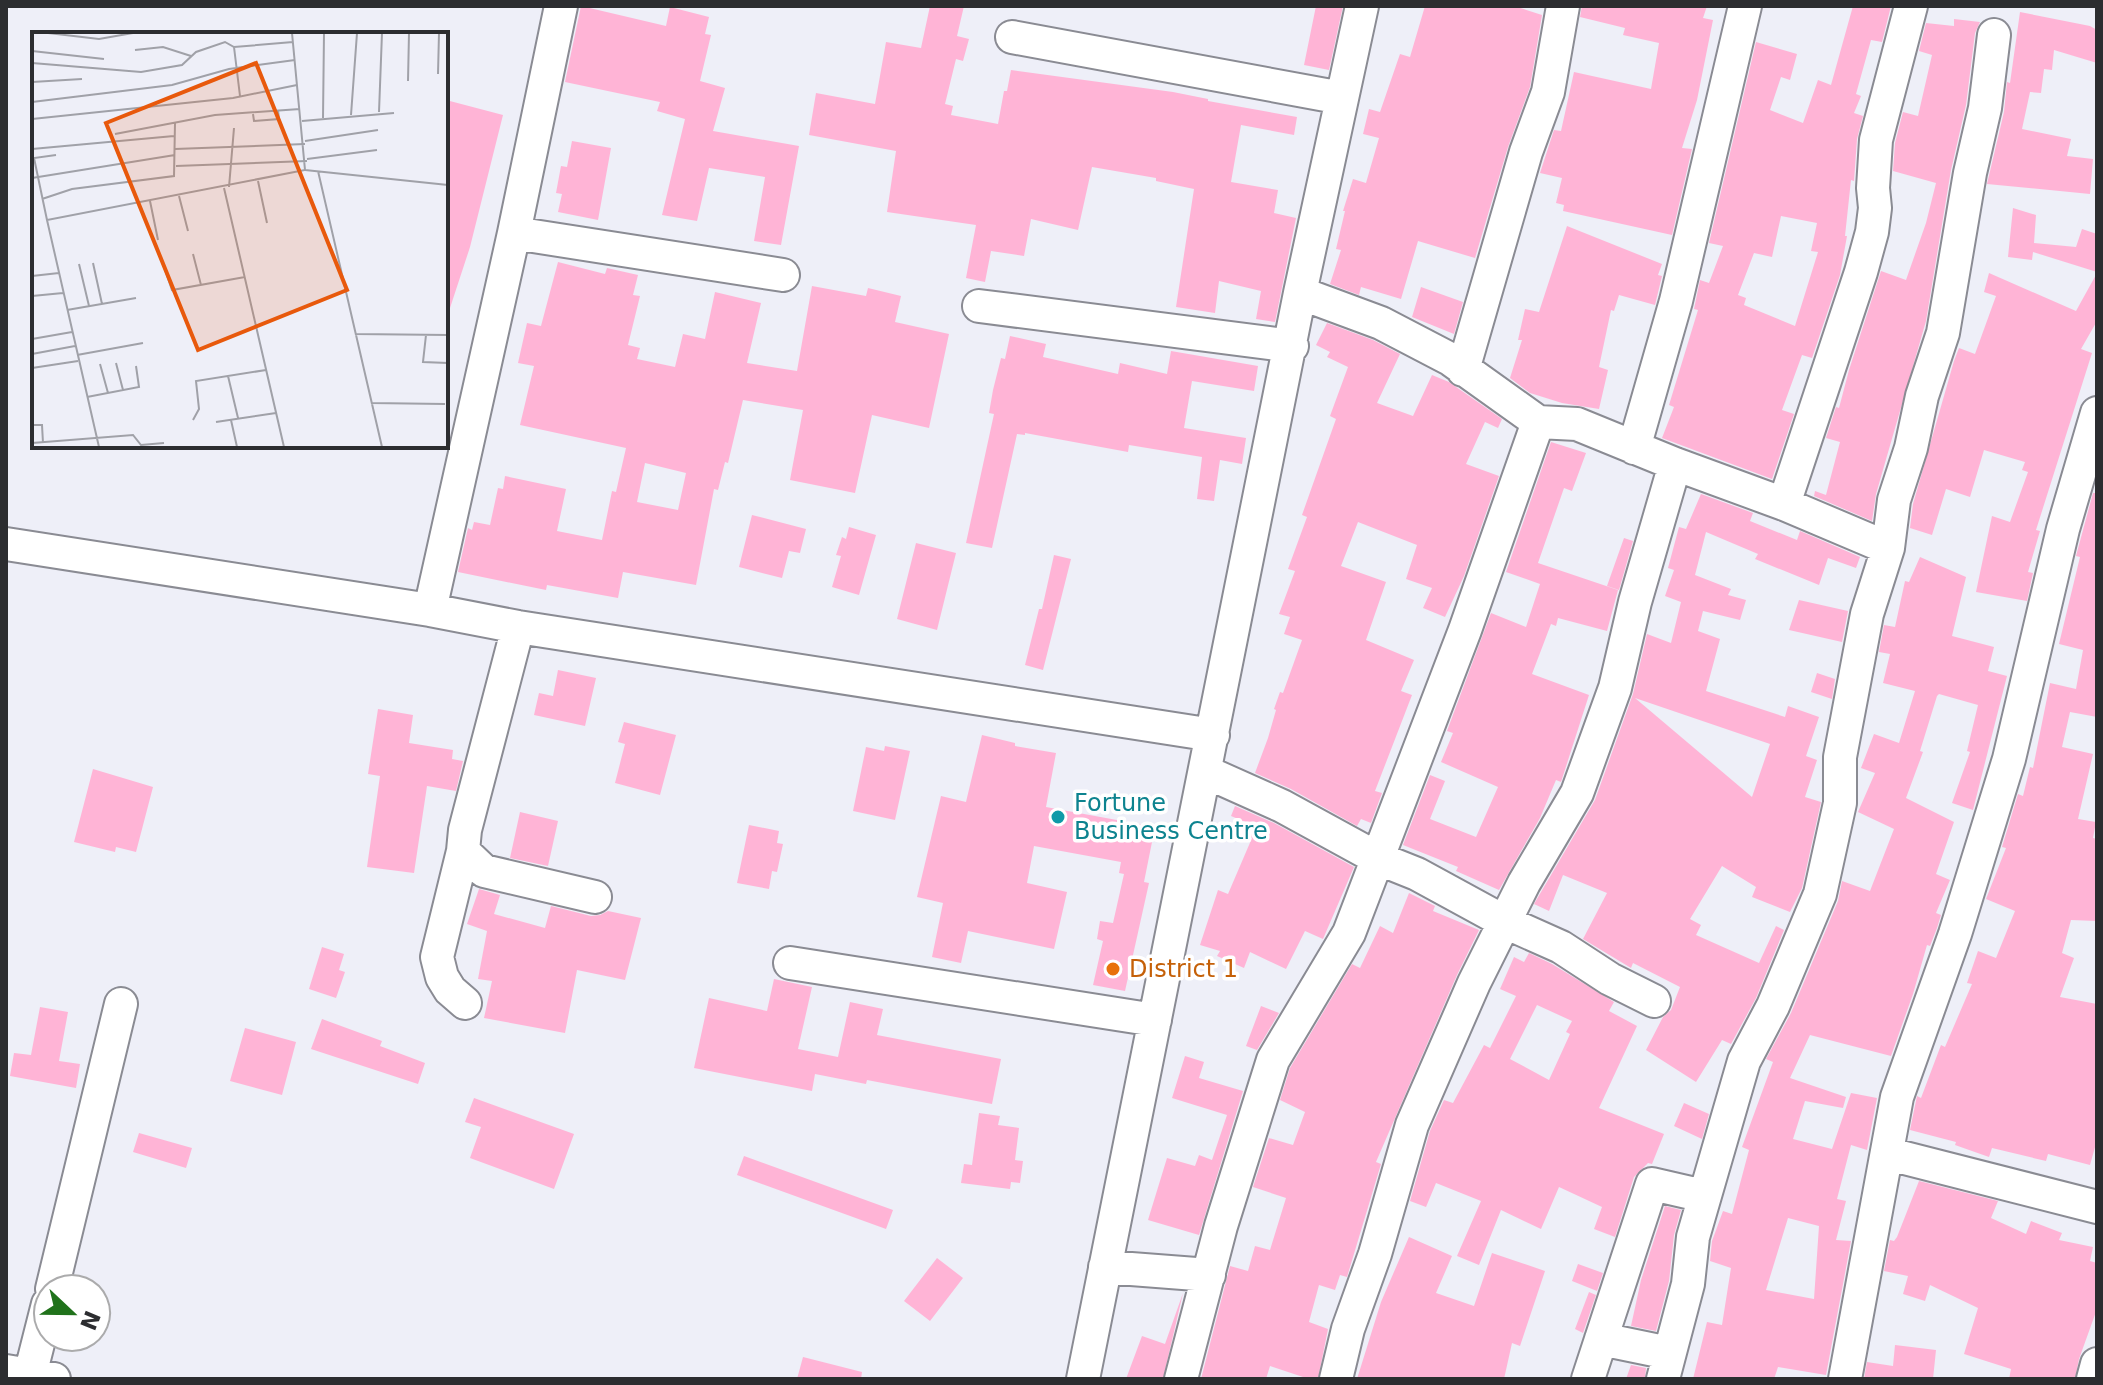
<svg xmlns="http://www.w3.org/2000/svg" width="2103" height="1385" viewBox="0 0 2103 1385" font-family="'DejaVu Sans',sans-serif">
  <rect width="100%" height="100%" fill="#eeeff8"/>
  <path fill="#ffb4d6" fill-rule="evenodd" d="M581,6L666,26L670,7L709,17L705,34L711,35L700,81L725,88L713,131L799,146L781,245L754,241L765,177L709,168L697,221L662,215L685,119L657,111L660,102L565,82Z
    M930,6H964L957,36L969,39L963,61L956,59L945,104L953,106L951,115L998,124L1004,91H1007L1011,70L1173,92L1208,99V101L1297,117L1294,135L1241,125L1231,182L1278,190L1274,213L1296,218L1275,322L1256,319L1261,291L1219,281L1215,313L1176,307L1194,189L1156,181V178L1092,167L1078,230L1031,219L1024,256L991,251L985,282L966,278L976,225L887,212L896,151L809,135L816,93L875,104L886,42L921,48Z
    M1316,6H1343L1329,70L1304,65Z
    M1425,6H1514L1542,15L1530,87L1508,147L1475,258L1418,241L1401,299L1361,287L1359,295L1330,284L1341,250L1336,249L1345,211H1343L1353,179L1366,183L1379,138L1363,134L1369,109L1380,112L1400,54L1410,57Z
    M1582,6H1707L1703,18L1713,20L1697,100L1682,148L1692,149L1672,235L1563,211L1564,205L1556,203L1562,178L1540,173L1554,130L1561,131L1574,72L1651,89L1659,43L1623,35L1625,28L1580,17Z
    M1853,6H1891L1882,42L1871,40L1856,94L1861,96L1854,113L1863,116L1857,139L1854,181L1851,180L1845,236H1847L1840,275L1812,358L1802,355L1782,410L1794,414L1772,479L1662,438L1674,407L1669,405L1698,310L1694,309L1700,280L1709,283L1723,246L1709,243L1756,42L1797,54L1790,80L1781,77L1770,110L1803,123L1818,80L1831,85ZM1781,216L1817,223L1811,251L1818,252L1795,326L1744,305L1746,298L1738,295L1754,253L1772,257Z
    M2020,12L2090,26L2097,30V63L2054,50L2052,70L2044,69L2041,93L2030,92L2022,129L2071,139L2067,156L2093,159L2090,194L1987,184L2004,112L2007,82L2010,83Z
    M1954,19L1980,22L1975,33L1966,105L1951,170L1926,321L1876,494L1872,521L1814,496L1815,491L1826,495L1840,442L1826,438L1836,407L1839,408L1849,370L1881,271L1906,280L1926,223L1936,183L1893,171L1895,143L1903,112L1918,116L1932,55L1919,51L1926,23L1954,26Z
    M446,100L503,115L470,247L450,308H446Z
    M572,141L611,148L598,220L558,212L562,194L556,193L561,166L567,167Z
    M2013,208L2036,215L2034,243L2076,247L2082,229L2097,234V272L2033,252L2032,260L2008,257Z
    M1567,226L1662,264L1658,275L1662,276L1655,305L1619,295L1614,311L1611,310L1599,367L1608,370L1599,409L1562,403L1530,393L1510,378L1522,340H1518L1525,309L1539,312Z
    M558,262L605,274L607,268L638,275L633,295L640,296L628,345L640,348L637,359L675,367L683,334L705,339L715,292L761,303L747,363L797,371L812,286L866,296L868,288L901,296L895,322L949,334L929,428L872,415L855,493L790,480L803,410L743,400L728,463L725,462L718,490L714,489L696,585L623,572L618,598L547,585L546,590L458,572L468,528L472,530L474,522L490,525L498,488L503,489L505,476L566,489L557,531L602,540L612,491L616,492L626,448L520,425L534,366L518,363L527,323L541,326ZM645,463L686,473L678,510L637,502Z
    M1989,273L2076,311L2097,273V321L2081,349L2092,353L2036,530L2040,531L2028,572L2033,573L2027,601L1976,592L1992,516L2010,522L2028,472L2022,470L2025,462L1984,450L1970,497L1946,489L1932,535L1910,528L1913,504L1954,361L1959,348L1975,354L1996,296L1984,292Z
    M1421,287L1463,302L1454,334L1412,317Z
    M1327,323L1373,340L1400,354L1377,403L1413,416L1432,375L1449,382L1502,419L1498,428L1485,422L1466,464L1499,476L1464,576L1445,617L1423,608L1432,588L1406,579L1417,545L1358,522L1341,566L1386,582L1366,640L1414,660L1401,691L1412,695L1375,791L1382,793L1371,823L1361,819L1357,826L1291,789L1255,773L1268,738L1276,710L1274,709L1280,692L1283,693L1302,640L1284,634L1290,617L1279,614L1295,571L1288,569L1307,517L1302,515L1336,419L1330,416L1348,367L1327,357L1330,352L1316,345Z
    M1010,336L1046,344L1043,357L1118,374L1120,363L1167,374L1171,351L1258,366L1254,391L1192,381L1184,428L1246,438L1242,464L1220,460L1214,501L1197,499L1202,457L1129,445L1128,452L1025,433V435L1017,434L992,548L966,543L994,414L989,413L993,390L1001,358L1005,359Z
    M1551,442L1586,453L1572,491L1564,488L1538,563L1618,590L1607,631L1558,618L1556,626L1551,624L1532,674L1589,695L1561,782L1556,780L1540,818L1499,890L1456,871L1458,867L1403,845L1430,775L1445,781L1430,819L1476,837L1498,787L1441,762L1453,733L1447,731L1491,613L1526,627L1540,584L1506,572Z
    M2093,493H2097V717L2070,712L2062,747L2093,754L2078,819L2096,822L2093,838L2097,839V921L2071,920L2062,953L2074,958L2060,997L2097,1004V1140L2090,1165L2048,1154L2046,1161L1992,1148L1989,1157L1955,1145L1956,1142L1910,1130L1917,1096L1921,1098L1941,1045L1945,1047L1972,984L1967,983L1978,951L1996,958L2015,911L1986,899L2006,848L2002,847L2018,794L2023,796L2030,767L2033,768L2050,683L2076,689L2083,650L2059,644L2080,557L2076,556Z
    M1701,494L1753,513L1750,521L1797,540L1800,531L1860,557L1856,568L1828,558L1819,585L1755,559L1758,554L1706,532L1695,575L1731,589L1728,595L1746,600L1740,620L1703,611L1698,631L1720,639L1706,691L1785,717L1788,706L1819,717L1806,756L1817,760L1805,797L1821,802L1802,888L1790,912L1752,897L1756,887L1722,866L1690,919L1701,925L1696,935L1759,963L1776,926L1784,930L1756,998L1731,1044L1722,1040L1696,1082L1646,1050L1663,1017L1671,1010L1680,987L1633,963L1631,968L1583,939L1607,893L1563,875L1549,911L1534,904L1595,800L1633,694L1647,634L1671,643L1681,602L1665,596L1674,570L1668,568L1679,527L1686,529ZM1635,698L1770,744L1752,797Z
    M752,515L806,529L800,553L789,551L782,578L739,567Z
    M849,527L876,535L859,595L832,587L841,556L836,555L842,537L846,539Z
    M1624,538L1633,541L1619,590L1607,586Z
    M916,543L956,553L937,630L897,619Z
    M1054,555L1071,559L1043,670L1025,665L1039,609H1042Z
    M1920,557L1966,577L1952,636L1994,647L1988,671L2007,676L1973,810L1952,803L1970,752L1967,751L1978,705L1939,694L1937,696L1920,751L1923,752L1906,798L1954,822L1936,874L1950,880L1936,913L1941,915L1937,928L1930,946L1927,945L1913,994L1891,1056L1810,1035L1790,1078L1846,1097L1843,1108L1805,1101L1793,1139L1832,1149L1851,1093L1877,1098L1867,1150L1851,1145L1837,1199L1846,1201L1836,1240L1851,1241L1826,1375L1778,1367L1774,1379H1693L1707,1322L1722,1325L1731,1268L1710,1261L1712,1241L1723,1211L1732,1214L1749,1150L1742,1147L1773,1062L1766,1059L1791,1013L1838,901L1842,881L1870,891L1894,829L1858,812L1875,773L1861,768L1874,734L1899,743L1915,691L1883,683L1890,654L1879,652L1884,625L1895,627L1905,581L1909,582ZM1788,1218L1819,1226L1814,1299L1766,1290Z
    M1799,600L1848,611L1842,642L1789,630Z
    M558,670L596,678L585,726L534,715L539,693L553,696Z
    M1817,673L1835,679L1832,699L1811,692Z
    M378,709L413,715L409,743L453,750L452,759L463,761L456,791L427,786L414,873L367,867L380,776L368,774Z
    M624,722L676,735L660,795L615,783L625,744L618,742Z
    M982,735L1015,743V746L1056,753L1046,807L1155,827L1144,882L1149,883L1125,991L1093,985L1103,941L1097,939L1100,921L1113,923L1124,874L1119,873L1121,862L1034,846L1027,883L1067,892L1054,949L968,931L961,963L932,957L943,903L917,897L941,796L966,802Z
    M885,746L910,751L895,820L853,811L866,747L884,751Z
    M93,769L153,787L136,852L116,847L115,852L74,842Z
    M1235,806L1274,823L1354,867L1323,939L1305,931L1286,969L1250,952L1244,968L1217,956L1220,951L1200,945L1218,890L1228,894L1252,838L1250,837L1255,826L1231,816Z
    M520,812L558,821L548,866L510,858Z
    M749,825L779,831L777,843L783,844L777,872L772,871L769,889L737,883Z
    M479,889L500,895L494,914L545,928L551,906L591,916L600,915L608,911L641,918L625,980L577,970L565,1033L484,1018L492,981L478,979L487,931L467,924Z
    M1409,893L1435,906L1433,911L1479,930L1457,975L1376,1162L1381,1164L1347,1277L1340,1275L1335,1290L1319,1285L1309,1322L1328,1329L1318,1379H1309L1270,1366L1266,1379H1201L1230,1266L1248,1271L1255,1246L1270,1250L1286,1198L1253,1187L1269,1138L1293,1145L1305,1112L1280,1100L1290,1068L1352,964L1360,968L1380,926L1393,933Z
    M322,947L344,954L339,970L345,972L336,998L309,989Z
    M1529,953L1552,964L1614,1002L1609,1011L1637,1026L1599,1108L1664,1134L1652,1164L1648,1163L1634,1177L1615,1237L1594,1229L1602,1207L1559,1187L1541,1229L1501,1210L1479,1265L1457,1256L1481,1201L1436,1183L1426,1207L1410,1201L1430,1131L1444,1100L1453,1103L1484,1045L1490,1048L1516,996L1500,989L1514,957L1524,962ZM1537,1005L1572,1021L1566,1032L1570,1034L1549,1080L1510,1059Z
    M774,979L812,987L798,1049L838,1057L850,1002L883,1009L877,1035L1001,1059L992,1104L867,1080L866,1084L815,1074L812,1091L694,1068L709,998L767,1011Z
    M1261,1006L1279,1013L1257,1050L1246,1046Z
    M40,1007L68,1012L59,1061L80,1064L76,1088L10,1076L14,1053L31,1055Z
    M322,1019L382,1041L380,1046L425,1063L418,1084L311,1049Z
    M245,1028L296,1042L282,1095L230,1081Z
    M1185,1056L1204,1062L1199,1078L1243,1091L1199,1235L1148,1220L1167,1158L1195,1166L1199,1155L1212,1160L1227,1115L1172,1098Z
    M474,1098L574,1134L554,1189L470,1158L481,1127L465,1122Z
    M1684,1103L1709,1114L1702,1139L1674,1126Z
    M979,1113L1000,1116L998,1125L1019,1128L1015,1160L1023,1161L1020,1183L1011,1182L1010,1189L961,1183L964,1164L972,1165Z
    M139,1133L192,1148L186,1168L133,1152Z
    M744,1156L893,1210L886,1229L737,1175Z
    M1919,1181L1998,1201L1991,1218L2026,1234L2031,1221L2062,1233L2059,1240L2093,1247L2090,1261L2097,1263V1309L2079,1359L2075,1379H2009L2011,1369L1964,1354L1978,1308L1930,1285L1925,1301L1903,1294L1908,1276L1884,1271L1890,1240L1894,1241L1897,1237Z
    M1665,1206L1681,1210L1674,1235L1669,1281L1656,1331L1631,1326L1641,1280Z
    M1409,1237L1452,1256L1436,1293L1474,1306L1492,1253L1545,1271L1520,1346L1512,1343L1504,1379H1357L1381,1302Z
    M937,1258L963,1278L930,1321L904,1301Z
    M1578,1264L1603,1273L1597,1291L1572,1281Z
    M1589,1292L1596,1295L1583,1333L1575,1329Z
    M1183,1293L1163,1379H1126L1142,1336L1165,1344Z
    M1895,1345L1936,1350L1933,1379H1864L1867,1362L1893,1366Z
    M803,1357L862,1372L861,1379H797Z
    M1631,1365L1646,1368L1645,1379H1626Z"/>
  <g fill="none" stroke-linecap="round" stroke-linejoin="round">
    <defs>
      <path id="minor" d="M1012,37L1342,98
        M514,233L783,275
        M1300,293L1381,323L1450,359L1538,422L1577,424L1675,464L1784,504L1888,548
        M979,306L1292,346
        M1463,370L1526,152L1548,92L1563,6
        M1634,448L1676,301L1745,6
        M1784,504L1861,272L1872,232L1875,208L1873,188L1876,140L1911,6
        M6,544L430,610L518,627L1213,735
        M430,610L514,233L561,6
        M518,627L465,830L463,851L484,871L595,897
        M1206,772L1282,806L1377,858L1417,874L1505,922L1561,947L1610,979L1654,1001
        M463,851L437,957L442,977L450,990L465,1003
        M790,963L1155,1020
        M1889,1154L2097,1207
        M1105,1267L1209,1275
        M52,1289L121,1004
        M1601,1339L1669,1353
        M6,1371L54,1379
        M30,1375L48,1304
        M1083,1379L1300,293L1362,6
        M1181,1379L1221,1226L1273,1060L1349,933L1465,630L1538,422
        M1336,1379L1348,1329L1375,1254L1412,1125L1474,983L1524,883L1577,793L1615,688L1635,602L1675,464
        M1588,1379L1652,1184L1704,1196
        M1663,1379L1688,1284L1693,1237L1744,1061L1773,1006L1820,894L1840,803V757L1867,614L1888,548L1894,500L1911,448L1922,396L1943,333L1970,173L1985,108L1994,35
        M1845,1379L1897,1097L1955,934L2009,759L2063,529L2097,413
        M2093,1379L2097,1364"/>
    </defs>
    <use href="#minor" stroke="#8a8b93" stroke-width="36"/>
    <use href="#minor" stroke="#fff" stroke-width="32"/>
  </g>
  <circle fill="#0f9aa8" stroke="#fff" stroke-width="3" cx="1058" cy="817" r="8"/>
  <circle fill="#e8710a" stroke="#fff" stroke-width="3" cx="1113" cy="969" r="8"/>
  <g text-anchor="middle" stroke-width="7" stroke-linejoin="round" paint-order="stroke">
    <g font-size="24" fill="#0d838f" stroke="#fff" text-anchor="start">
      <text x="1074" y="811">Fortune<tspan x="1074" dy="28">Business Centre</tspan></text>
    </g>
    <g font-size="24" fill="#c56008" stroke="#fff" text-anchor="start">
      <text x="1129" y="977">District 1</text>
    </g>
  </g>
  <g transform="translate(32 32)">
    <rect width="416" height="416" fill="#eeeff8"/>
    <path fill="none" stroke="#a0a1a8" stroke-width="2" d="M16,1L67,7L101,1M202,15L208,64M103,18L131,15L159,24M0,19L72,27M0,31L109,40L150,33L164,20L193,10L202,15L261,10M406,42L407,1M376,49L377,1M0,50L50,47M0,70L140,53L197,37L263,28M347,80L350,1M221,82L222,89L247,87L246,78M319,83L325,1M291,86L292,1M0,87L201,66L265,53M270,89L362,81M83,102L183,83L268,77M273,109L346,98M0,117L142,104M143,117L273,112M275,127L345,118M144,134L275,129M273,138L416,153M286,139L350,415M0,146L143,123M226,149L235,191M197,155L202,96M192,156L252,415M147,164L156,199M10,167L40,157L142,144L143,91M118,169L126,208M15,188L2,126L24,123M161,222L169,253M130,229L140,258L213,245M61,231L70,272M47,232L57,274M0,244L27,241M0,264L31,261M35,278L104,266M323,302L416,303M394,303L391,330L416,331M0,307L40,300M0,322L43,314M45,323L111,311M84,331L91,358M68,332L76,361M0,336L46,329M196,344L206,386M55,365L107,355L104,334M339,371L413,372M161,388L167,377L164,349L234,338M199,388L205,415M184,390L244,381M0,393H10L11,411M0,411L101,403L109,413L132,411M67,415L15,188L273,138L260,1"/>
    <path fill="#e8590c" fill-opacity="0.15" stroke="#e8590c" stroke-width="4" d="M224,31L315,258L166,318L74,91Z"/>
    <rect width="416" height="416" fill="none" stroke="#2c2d30" stroke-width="4"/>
  </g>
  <rect width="2103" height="1385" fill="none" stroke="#2c2d30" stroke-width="16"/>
  <g transform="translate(72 1313) rotate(112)"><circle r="38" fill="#ffffff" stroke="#ababac" stroke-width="2"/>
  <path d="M0-6L14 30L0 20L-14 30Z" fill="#20721b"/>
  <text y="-12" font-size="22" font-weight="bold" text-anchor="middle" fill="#2c2d30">N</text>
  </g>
</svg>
